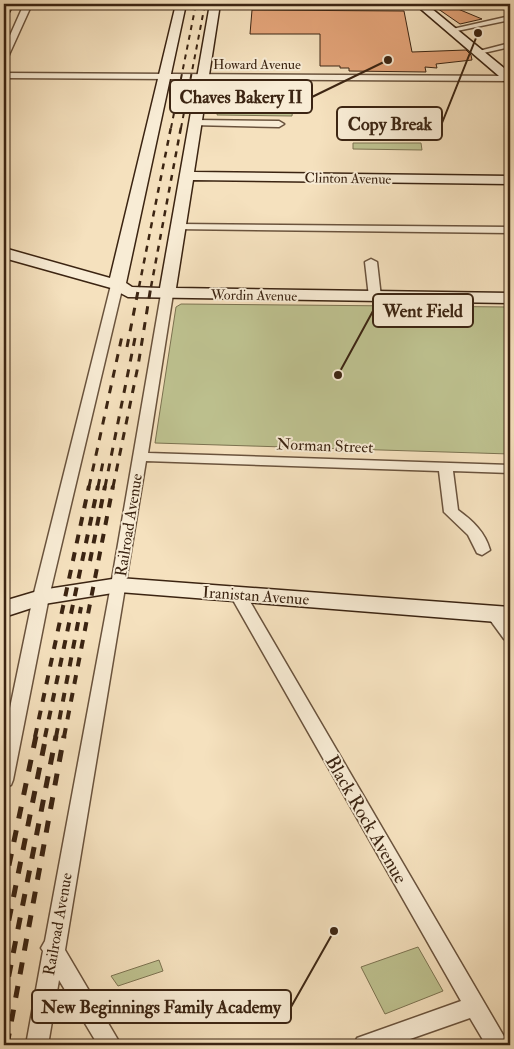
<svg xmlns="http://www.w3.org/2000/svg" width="514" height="1049" viewBox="0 0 514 1049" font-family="'IM FELL Double Pica',serif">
  <rect width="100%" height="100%" fill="#f5e1be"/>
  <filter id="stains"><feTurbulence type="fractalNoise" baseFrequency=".004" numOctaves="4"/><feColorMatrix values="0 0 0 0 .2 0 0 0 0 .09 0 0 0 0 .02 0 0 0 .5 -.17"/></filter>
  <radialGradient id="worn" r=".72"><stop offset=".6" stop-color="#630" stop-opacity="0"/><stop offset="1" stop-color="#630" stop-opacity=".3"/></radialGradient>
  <path fill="#bec290" stroke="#7c7351" d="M219,104L293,106L292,116L217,115Z
    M353,143H421L422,150L353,149Z
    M181,304L510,307V454L155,443L176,307Z
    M418,947L443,991L385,1014L361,967Z
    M159,960L163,971L118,986L111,976Z"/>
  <path fill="#e5a57a" stroke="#3b2412" d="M431,4H446L482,19L460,24Z
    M252,10L404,11L412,52L466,50L471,55L472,60L436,64L437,68L425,67L426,72L349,71V68H340V66H320V34H250Z"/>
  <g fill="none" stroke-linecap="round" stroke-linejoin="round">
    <defs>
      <path id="street" d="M24,4H32L8,57L4,59V49Z
        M510,16V20L452,32L448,30Z
        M510,43V47L479,54L475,52Z
        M4,73L510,76V81L4,78Z
        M195,120L279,121L284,124L279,127L192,125L190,123Z
        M178,224L510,227V233L174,229L173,227Z
        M371,259L377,262L381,297L375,301L369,297L365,262Z
        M117,282L123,285L49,597L13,780L11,785L4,787V737L33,597L111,285Z
        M167,291L173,294L148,453L510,465V473L453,471L458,510C473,521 485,532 490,550L482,555L477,553L468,535L444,512L439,471L146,461L65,950L121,1045H98L59,980L48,1045H26L43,951L41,948L45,941L111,585L161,294Z
        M237,588L243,589L245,593L509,1045H486L470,1018L393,1045H354L357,1038L461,1001L229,593L231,589Z
        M493,608C508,612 510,627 510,641L504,639L485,613L487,609Z"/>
      <path id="secondary" d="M176,4H186L126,283L132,287L160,288L210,4H220L194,172L510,176V184L193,180L176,288L510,293V303L128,297L111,288L4,258V248L110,278Z
        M415,4H426L510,73V83L506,82Z
        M119,578L510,607V623L119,592L44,604L4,617V601L41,590Z"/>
      <path id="highway" d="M4,4H14L9,13L4,14Z"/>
    </defs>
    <use href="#street" stroke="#6a533d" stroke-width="3"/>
    <use href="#secondary" stroke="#3b2412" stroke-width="3"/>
    <use href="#highway" stroke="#3b2412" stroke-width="2"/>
    <use href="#street" fill="#f8ecd5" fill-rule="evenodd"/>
    <use href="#secondary" fill="#f8ecd5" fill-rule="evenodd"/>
    <use href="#highway" fill="#eac07f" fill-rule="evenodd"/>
    <path stroke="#3b2412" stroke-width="2" stroke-dasharray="5 5" stroke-linecap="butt" d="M171,128L196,4
      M181,128L205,4"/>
    <path stroke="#3b2412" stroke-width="2.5" stroke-dasharray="6 6" stroke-linecap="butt" d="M139,287L171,127
      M151,287L181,127"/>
    <path stroke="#3b2412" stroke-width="3" stroke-dasharray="8 8" stroke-linecap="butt" d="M127,347L139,286
      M89,487L122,336
      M98,487L103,462
      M105,487L135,338
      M113,487L138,366L151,286"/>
    <path stroke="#3b2412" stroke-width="4" stroke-dasharray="9 9" stroke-linecap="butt" d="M90,561L105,486
      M35,737L89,486
      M45,737L98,486
      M56,737L81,607
      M64,737L113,486"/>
    <path stroke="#3b2412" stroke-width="5" stroke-dasharray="12 12" stroke-linecap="butt" d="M4,889L36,736
      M4,944L46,736
      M4,1000L56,736
      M7,1045L64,736"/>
  </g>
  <g text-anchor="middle" stroke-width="4" stroke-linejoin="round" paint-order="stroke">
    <g font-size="14" fill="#3b2412" stroke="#f8ecd5">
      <text x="257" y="69">Howard Avenue</text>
      <text transform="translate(348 178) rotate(1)" y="5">Clinton Avenue</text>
      <text transform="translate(254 295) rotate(1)" y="5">Wordin Avenue</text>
    </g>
    <g font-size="16" fill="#3b2412" stroke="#f8ecd5">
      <text transform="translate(325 445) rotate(2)" y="6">Norman Street</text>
      <text transform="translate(128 525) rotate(-81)" y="6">Railroad Avenue</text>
      <text transform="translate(256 595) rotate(4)" y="6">Iranistan Avenue</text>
      <text transform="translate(57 924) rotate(-80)" y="6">Railroad Avenue</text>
    </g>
    <g font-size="19" fill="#3b2412" stroke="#f8ecd5">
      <text transform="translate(367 819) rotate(60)" y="7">Black Rock Avenue</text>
    </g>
  </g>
  <path fill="none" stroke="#3b2412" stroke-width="2" d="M388 60L312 97M478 33L442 123M338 375L373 311M334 931L291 1007"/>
  <g fill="#3b2412" stroke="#f8ecd5" stroke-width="2">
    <circle cx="388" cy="60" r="5"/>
    <circle cx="478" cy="33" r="5"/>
    <circle cx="338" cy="375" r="5"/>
    <circle cx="334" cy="931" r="5"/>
  </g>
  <g fill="#f8ecd5" stroke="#3b2412" stroke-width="2">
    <rect x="170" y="80" width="142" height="33" rx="5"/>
    <rect x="337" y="107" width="105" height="33" rx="5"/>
    <rect x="373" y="294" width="100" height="33" rx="5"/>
    <rect x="32" y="990" width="259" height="33" rx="5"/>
  </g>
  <g font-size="18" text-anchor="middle" font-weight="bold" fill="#3b2412">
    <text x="241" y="103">Chaves Bakery II</text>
    <text x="390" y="130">Copy Break</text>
    <text x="423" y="317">Went Field</text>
    <text x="161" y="1013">New Beginnings Family Academy</text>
  </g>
  <rect width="514" height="1049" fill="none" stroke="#f5e1be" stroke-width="20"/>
  <rect x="5" y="5" width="504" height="1039" fill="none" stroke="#3b2412" stroke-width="2.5"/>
  <rect x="10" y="10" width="494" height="1029" fill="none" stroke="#3b2412"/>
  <rect width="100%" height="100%" filter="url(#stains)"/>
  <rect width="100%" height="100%" fill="url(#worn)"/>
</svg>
